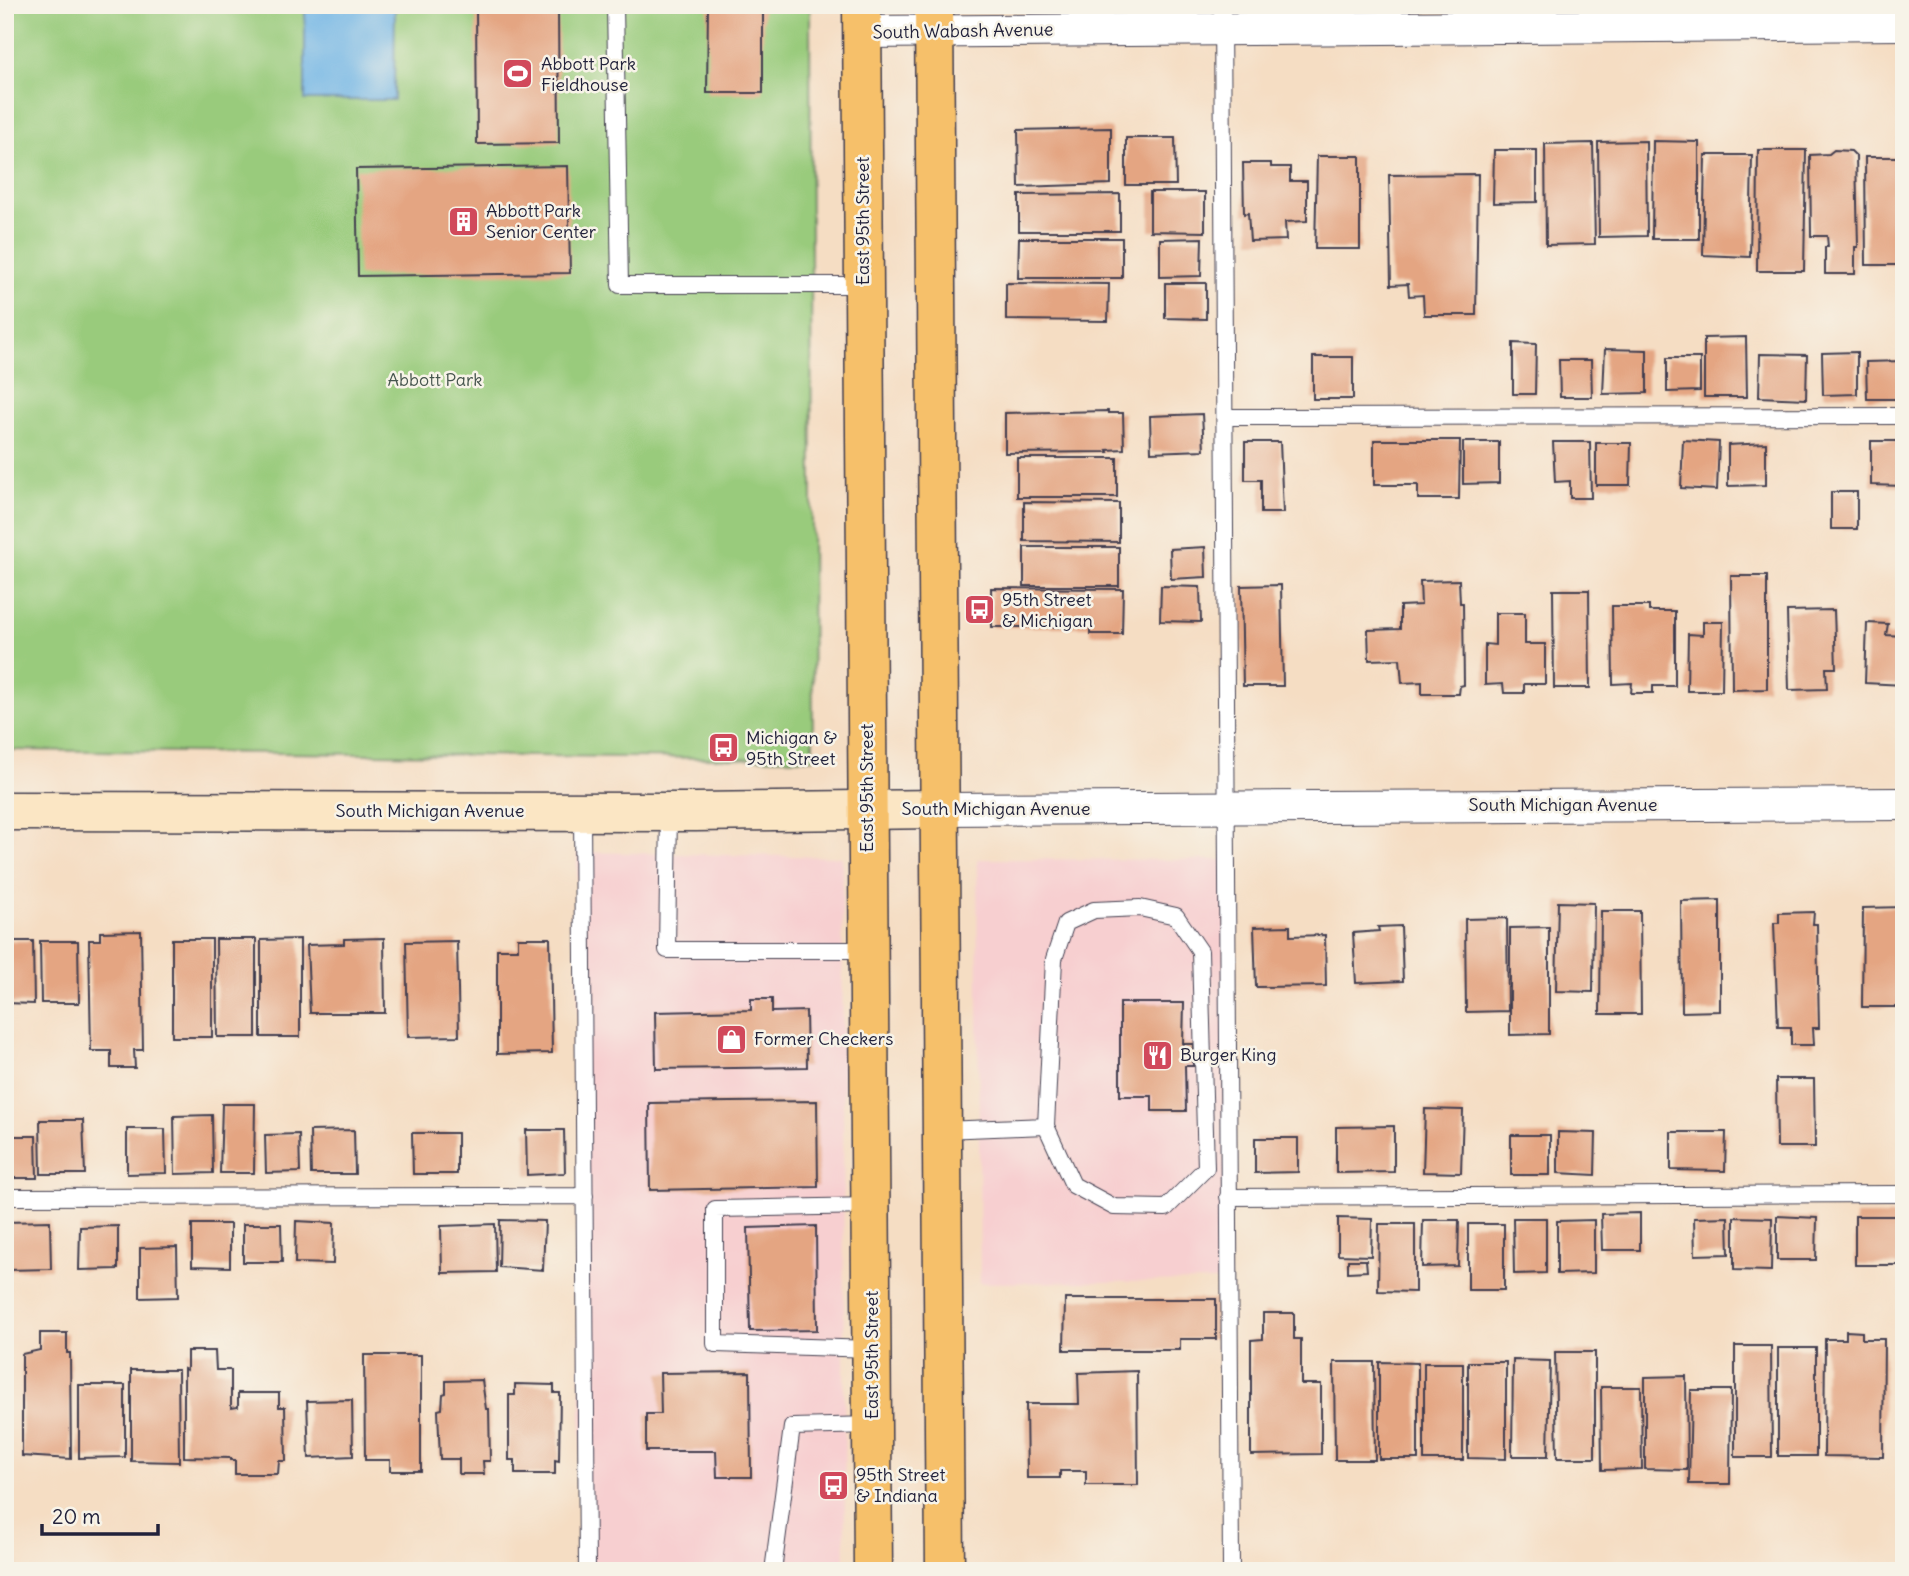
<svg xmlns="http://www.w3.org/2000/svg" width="1909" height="1576" viewBox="0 0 1909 1576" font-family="Delius,sans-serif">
  <rect width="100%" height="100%" fill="#f7f3e8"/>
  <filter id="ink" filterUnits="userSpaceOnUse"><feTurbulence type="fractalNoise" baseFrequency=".0143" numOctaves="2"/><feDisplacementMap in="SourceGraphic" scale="14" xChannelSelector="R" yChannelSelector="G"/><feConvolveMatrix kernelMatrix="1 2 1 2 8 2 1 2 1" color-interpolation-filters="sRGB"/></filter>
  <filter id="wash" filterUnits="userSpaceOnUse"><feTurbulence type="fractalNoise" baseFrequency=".00686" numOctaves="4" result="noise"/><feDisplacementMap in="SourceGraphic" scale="28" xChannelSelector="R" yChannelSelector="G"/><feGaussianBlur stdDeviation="1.57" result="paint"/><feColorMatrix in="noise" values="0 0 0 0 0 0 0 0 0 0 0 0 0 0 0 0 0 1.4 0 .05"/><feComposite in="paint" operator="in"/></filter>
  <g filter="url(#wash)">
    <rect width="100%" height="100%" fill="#f5ddc3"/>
    <path fill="#f7cfd0" d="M577,852L842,857L845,1571H582Z
      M977,859L1227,860L1229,1281L980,1283Z"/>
    <path fill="#99cb7b" stroke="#5e765b" stroke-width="2" d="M5,5H810L813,759L5,750Z"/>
    <path fill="#6eb4e5" stroke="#486b90" stroke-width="2" d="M305,5H395L394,100H305Z"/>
    <g id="blocks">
      <path fill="#e4a582" d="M476,5H558L559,143L477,144Z
        M708,5H763V93H707Z
        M1111,128V184L1019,187L1018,130Z
        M1126,138H1175L1176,185H1126Z
        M1646,141L1647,236L1599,237L1598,142Z
        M1653,141L1699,142V239H1652Z
        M1593,143L1595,244L1546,245L1545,144Z
        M1494,150H1537V202L1493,203Z
        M1758,150H1806L1804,271H1757Z
        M1834,150L1851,151L1856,156L1858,247H1855V274H1825V247H1828L1827,236H1811L1810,155L1829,154Z
        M1705,155H1752L1750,257L1703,255Z
        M1317,156H1360V249H1315Z
        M1865,157H1904V265H1866Z
        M1243,163H1271V167H1290V181H1307V221L1285,222L1286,240L1250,241L1248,213L1244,214Z
        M568,166L570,273L358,276L356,169Z
        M1478,174L1476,315H1424L1423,295L1409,296L1408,284L1391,285L1389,175Z
        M1150,192H1205V232L1150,231Z
        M1120,194V231H1019V195Z
        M1019,238H1122V278H1018Z
        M1202,238L1201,276L1160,277V239Z
        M1006,283L1109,284L1108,321L1006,320Z
        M1165,283H1206V319L1165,318Z
        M1746,337L1747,397H1704V338Z
        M1513,343L1536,344L1535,394H1513Z
        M1605,349L1647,350V393L1603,394Z
        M1857,352V394L1823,395L1822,353Z
        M1760,354L1807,355L1806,399L1759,397Z
        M1313,357H1353V399H1313Z
        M1667,358H1700V391L1667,392Z
        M1559,360H1591L1592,397H1560Z
        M1904,361V399H1867L1866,362Z
        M1108,411V413H1123L1124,449L1107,450L1108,452L1005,453V413Z
        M1202,414L1204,450L1151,452L1150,416Z
        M1374,440H1460L1459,499H1418V485H1374Z
        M1683,440L1719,442L1717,490L1681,488Z
        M1871,441H1904V486L1871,485Z
        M1245,442H1280L1283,513H1261V480H1245Z
        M1463,442H1499V483L1463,484Z
        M1553,442H1590L1591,498H1570V481L1555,482Z
        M1596,443H1631L1630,485H1596Z
        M1766,443V485L1728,486V445Z
        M1017,458H1117V497H1017Z
        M1831,492H1857V529H1831Z
        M1024,502L1119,503V542L1024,541Z
        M1024,547H1119V586H1024Z
        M1205,547L1206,577L1171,579L1170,549Z
        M1731,576H1767V689L1732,690Z
        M1459,580L1460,603H1463L1464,685L1460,686L1459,694H1422V682L1402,683L1400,659L1369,660L1368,630L1400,629V606L1421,605L1420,581Z
        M1281,585L1283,686H1243L1241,586Z
        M1161,586L1200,587L1201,622L1160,621Z
        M991,588L1123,589L1122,634H1090V627H992Z
        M1553,590H1589L1590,688H1554Z
        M1612,606H1649V611H1675V686H1653V693H1631L1632,683L1613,684Z
        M1834,610L1836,668H1826L1827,689L1789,690L1787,611Z
        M1495,613H1525V644H1545V684H1524V693H1504L1503,684L1485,685V644L1495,645Z
        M1703,622H1723L1722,691H1687L1688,634L1703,635Z
        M1867,623L1888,624L1886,635L1904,636V685L1865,683Z
        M1720,900V1011L1682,1012L1681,901Z
        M1558,902L1594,903L1593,992L1556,991Z
        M1904,907V1007H1862L1863,908Z
        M1601,911H1640L1641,1014H1600Z
        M1814,912L1813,924H1817L1819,1028H1813L1814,1045H1791V1027H1778L1774,923H1779V913Z
        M1507,918L1508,1011L1466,1012L1465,919Z
        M1290,926V936L1325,935L1326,986L1256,987L1254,927Z
        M1401,926L1403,981L1356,983L1353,933L1379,931L1378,927Z
        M1549,927V1034L1510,1035V928Z
        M141,931L143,1050H134L135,1068H111V1051H91L89,940H100V932Z
        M384,938L385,1013H310L307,945L344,944V939Z
        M518,938H550L552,1053L497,1054V949H518Z
        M172,939H212V1037H172Z
        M216,939H256V1037H217Z
        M300,939V1037H261V940Z
        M5,941H33L34,1004L5,1003Z
        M40,941H78L79,1003H41Z
        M457,941L459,1036L408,1037L406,942Z
        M751,999H772V1012L806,1011L807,1067L656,1069L655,1012L751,1010Z
        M1120,1003H1184L1183,1044H1194L1193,1066H1185L1186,1111H1152V1096H1120Z
        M1776,1079H1814L1815,1147H1777Z
        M817,1101L818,1187L650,1190L649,1103Z
        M222,1104H255L254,1173H220Z
        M1425,1109L1463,1110L1461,1173L1423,1172Z
        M212,1115L213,1173L175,1174L174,1116Z
        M40,1120H83L85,1174H41Z
        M1394,1126V1172L1336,1173V1127Z
        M127,1129H165L166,1173L127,1174Z
        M354,1130L355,1174H311L310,1131Z
        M526,1130H564L565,1173L527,1175Z
        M1558,1132L1596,1133L1595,1175L1558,1173Z
        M1671,1132H1726L1725,1171L1671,1170Z
        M412,1133H457V1174H413Z
        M299,1134L300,1172L266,1173L265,1135Z
        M1511,1135H1550V1175H1511Z
        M5,1136H36L37,1178H5Z
        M1255,1138H1298V1172L1255,1173Z
        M1640,1213V1250H1602L1601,1214Z
        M1777,1216L1817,1218L1816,1260H1777Z
        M1855,1216H1902L1901,1265H1855Z
        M1728,1217L1729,1254L1695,1255L1694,1218Z
        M1734,1217L1772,1218L1771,1271L1734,1270Z
        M1338,1218L1372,1219L1371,1256L1338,1255Z
        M1513,1218H1546V1273L1514,1274Z
        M500,1220L545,1221L543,1270L499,1267Z
        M1423,1220H1459L1458,1266L1422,1267Z
        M1594,1220V1273L1557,1274V1221Z
        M50,1221L51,1269L6,1270L5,1222Z
        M296,1221L334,1223L333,1264L295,1263Z
        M192,1224H230V1267L192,1266Z
        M243,1224H281L282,1262H243Z
        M495,1224L496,1272L442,1273L441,1226Z
        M1379,1224H1415V1292L1378,1291Z
        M1468,1224H1504V1290H1468Z
        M118,1226V1269L79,1270L80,1227Z
        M816,1226L817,1330L750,1331L748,1228Z
        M177,1247L178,1297L140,1298V1248Z
        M1348,1260H1366L1367,1271L1348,1272Z
        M1065,1299H1216V1339H1180V1350H1064Z
        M1263,1313H1294V1339H1301V1384H1321V1454L1251,1455V1340L1263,1339Z
        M1846,1331L1862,1332V1339H1884L1883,1457L1824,1456L1825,1339H1846Z
        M40,1333H67V1353H70L71,1459L22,1456V1354L40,1350Z
        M1735,1346H1771L1772,1457H1735Z
        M1778,1348H1816V1456H1778Z
        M187,1351H215L216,1370H231V1408L238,1407V1393H279V1407H285L286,1461H279L278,1474H235V1460H231V1458L184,1457V1369L187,1370Z
        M1555,1352H1595V1458H1557Z
        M364,1355H421V1471H390V1460H365Z
        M1513,1360L1550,1361L1548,1456H1512Z
        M1334,1362H1374L1375,1460H1335Z
        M1379,1362L1418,1363V1459H1379Z
        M1468,1362H1506V1459L1468,1458Z
        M1424,1363H1463V1460H1424Z
        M131,1370H178L179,1462L131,1461Z
        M1137,1371L1138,1485H1086V1471H1060V1478H1027L1026,1404H1079L1078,1373Z
        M750,1372L751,1477H717L716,1451H646V1414H661L660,1373Z
        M1686,1376L1687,1470L1645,1469V1377Z
        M482,1380L486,1409H489L490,1461H483L484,1474H459V1459H440L438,1410L442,1409L443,1394L446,1393V1381Z
        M515,1384L554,1385V1393H560L559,1461L555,1460V1474H515V1460H509V1395H515Z
        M79,1385H125V1457L79,1458Z
        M1601,1387H1641L1642,1469L1602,1470Z
        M1691,1390H1731L1730,1484H1689Z
        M352,1400L353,1456L309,1458L307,1401Z"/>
    </g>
  </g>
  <g filter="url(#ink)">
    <use href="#blocks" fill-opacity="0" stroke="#423e4f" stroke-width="2"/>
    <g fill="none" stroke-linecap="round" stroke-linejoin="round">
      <defs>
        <path id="service" d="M615,5L620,285H864
          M1222,5L1231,1571
          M1225,417L1904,416
          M582,811L587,1571
          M669,812L667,950H868
          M942,1130L1046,1126L1073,1185L1114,1207L1166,1208L1206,1168L1200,951L1176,916L1140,908L1094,910L1066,923L1054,959L1046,1126
          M5,1197L585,1196
          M1228,1197L1904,1194
          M871,1206L715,1209V1344L872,1349
          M773,1571L792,1427L872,1425"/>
        <path id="minor" d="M862,32L1904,24
          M940,809L1904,804"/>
        <path id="secondary" d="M5,811L695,812L940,809"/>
        <path id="primary" d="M862,5L873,1571
          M934,5L945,1571"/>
      </defs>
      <use href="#service" stroke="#423e4f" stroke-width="18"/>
      <use href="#minor" stroke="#423e4f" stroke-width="34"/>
      <use href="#secondary" stroke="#423e4f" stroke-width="41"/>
      <use href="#primary" stroke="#423e4f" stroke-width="41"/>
      <use href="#service" stroke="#fff" stroke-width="16"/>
      <use href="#minor" stroke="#fff" stroke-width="32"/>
      <use href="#secondary" stroke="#fbe6c4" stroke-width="38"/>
      <use href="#primary" stroke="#f6c06b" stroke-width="38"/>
    </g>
  </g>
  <defs>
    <symbol id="stadium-square" viewBox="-11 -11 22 22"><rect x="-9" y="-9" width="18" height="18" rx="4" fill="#d1495b" stroke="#f7f3e8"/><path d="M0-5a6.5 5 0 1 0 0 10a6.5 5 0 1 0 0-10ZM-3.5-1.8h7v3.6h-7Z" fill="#fff"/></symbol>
    <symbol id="building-square" viewBox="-11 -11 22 22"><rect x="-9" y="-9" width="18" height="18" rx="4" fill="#d1495b" stroke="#f7f3e8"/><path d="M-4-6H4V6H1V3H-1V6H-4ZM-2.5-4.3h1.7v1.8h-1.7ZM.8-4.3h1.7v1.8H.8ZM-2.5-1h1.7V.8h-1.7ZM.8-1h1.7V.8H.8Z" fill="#fff"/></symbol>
    <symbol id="bus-square" viewBox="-11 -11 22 22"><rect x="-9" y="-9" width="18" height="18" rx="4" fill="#d1495b" stroke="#f7f3e8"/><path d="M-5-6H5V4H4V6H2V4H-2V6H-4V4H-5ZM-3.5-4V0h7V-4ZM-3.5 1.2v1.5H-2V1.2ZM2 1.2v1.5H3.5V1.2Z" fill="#fff"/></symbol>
    <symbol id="shop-square" viewBox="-11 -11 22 22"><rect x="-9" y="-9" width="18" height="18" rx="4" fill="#d1495b" stroke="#f7f3e8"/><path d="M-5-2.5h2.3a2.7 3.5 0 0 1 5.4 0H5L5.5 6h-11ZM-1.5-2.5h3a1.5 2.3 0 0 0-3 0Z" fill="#fff"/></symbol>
    <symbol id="restaurant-square" viewBox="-11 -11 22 22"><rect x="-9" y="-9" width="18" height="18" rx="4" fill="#d1495b" stroke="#f7f3e8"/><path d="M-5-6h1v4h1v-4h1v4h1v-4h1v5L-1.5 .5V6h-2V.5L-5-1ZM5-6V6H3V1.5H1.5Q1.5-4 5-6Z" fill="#fff"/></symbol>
  </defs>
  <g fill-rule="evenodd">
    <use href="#stadium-square" x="500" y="56" width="35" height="35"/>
    <use href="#building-square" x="446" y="204" width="35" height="35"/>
    <use href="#bus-square" x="962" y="592" width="35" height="35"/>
    <use href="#bus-square" x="706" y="730" width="35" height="35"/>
    <use href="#shop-square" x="714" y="1022" width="35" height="35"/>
    <use href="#restaurant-square" x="1140" y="1038" width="35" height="35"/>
    <use href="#bus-square" x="816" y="1468" width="35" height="35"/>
  </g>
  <g text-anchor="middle" stroke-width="5" stroke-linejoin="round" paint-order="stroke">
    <g font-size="18" fill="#22223b" stroke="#f7f3e8">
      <text transform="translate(963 31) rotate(-1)" y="6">South Wabash Avenue</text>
      <text transform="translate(863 221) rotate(-90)" y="6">East 95th Street</text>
      <text transform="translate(867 788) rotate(-90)" y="6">East 95th Street</text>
      <text x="1563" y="811">South Michigan Avenue</text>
      <text x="996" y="815">South Michigan Avenue</text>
      <text x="430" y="817">South Michigan Avenue</text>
      <text transform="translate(872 1355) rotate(-90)" y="6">East 95th Street</text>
    </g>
    <g font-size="18" fill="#22223b" stroke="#f7f3e8" text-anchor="start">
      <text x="541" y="70">Abbott Park<tspan x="541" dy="21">Fieldhouse</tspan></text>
      <text x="486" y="217">Abbott Park<tspan x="486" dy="21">Senior Center</tspan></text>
      <text x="1002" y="606">95th Street<tspan x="1002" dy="21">&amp; Michigan</tspan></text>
      <text x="746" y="744">Michigan &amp;<tspan x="746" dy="21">95th Street</tspan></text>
      <text x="754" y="1045">Former Checkers</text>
      <text x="1180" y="1061">Burger King</text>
      <text x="856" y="1481">95th Street<tspan x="856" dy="21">&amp; Indiana</tspan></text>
    </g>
    <g font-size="18" fill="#46554e" stroke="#f7f3e8">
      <text x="435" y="386">Abbott Park</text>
    </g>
  </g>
  <rect width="1909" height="1576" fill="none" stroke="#f7f3e8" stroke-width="28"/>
  <path d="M42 1524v10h116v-10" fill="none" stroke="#22223b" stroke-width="3.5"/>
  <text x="52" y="1524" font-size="21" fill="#22223b" stroke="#f7f3e8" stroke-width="5" paint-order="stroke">20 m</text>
</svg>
